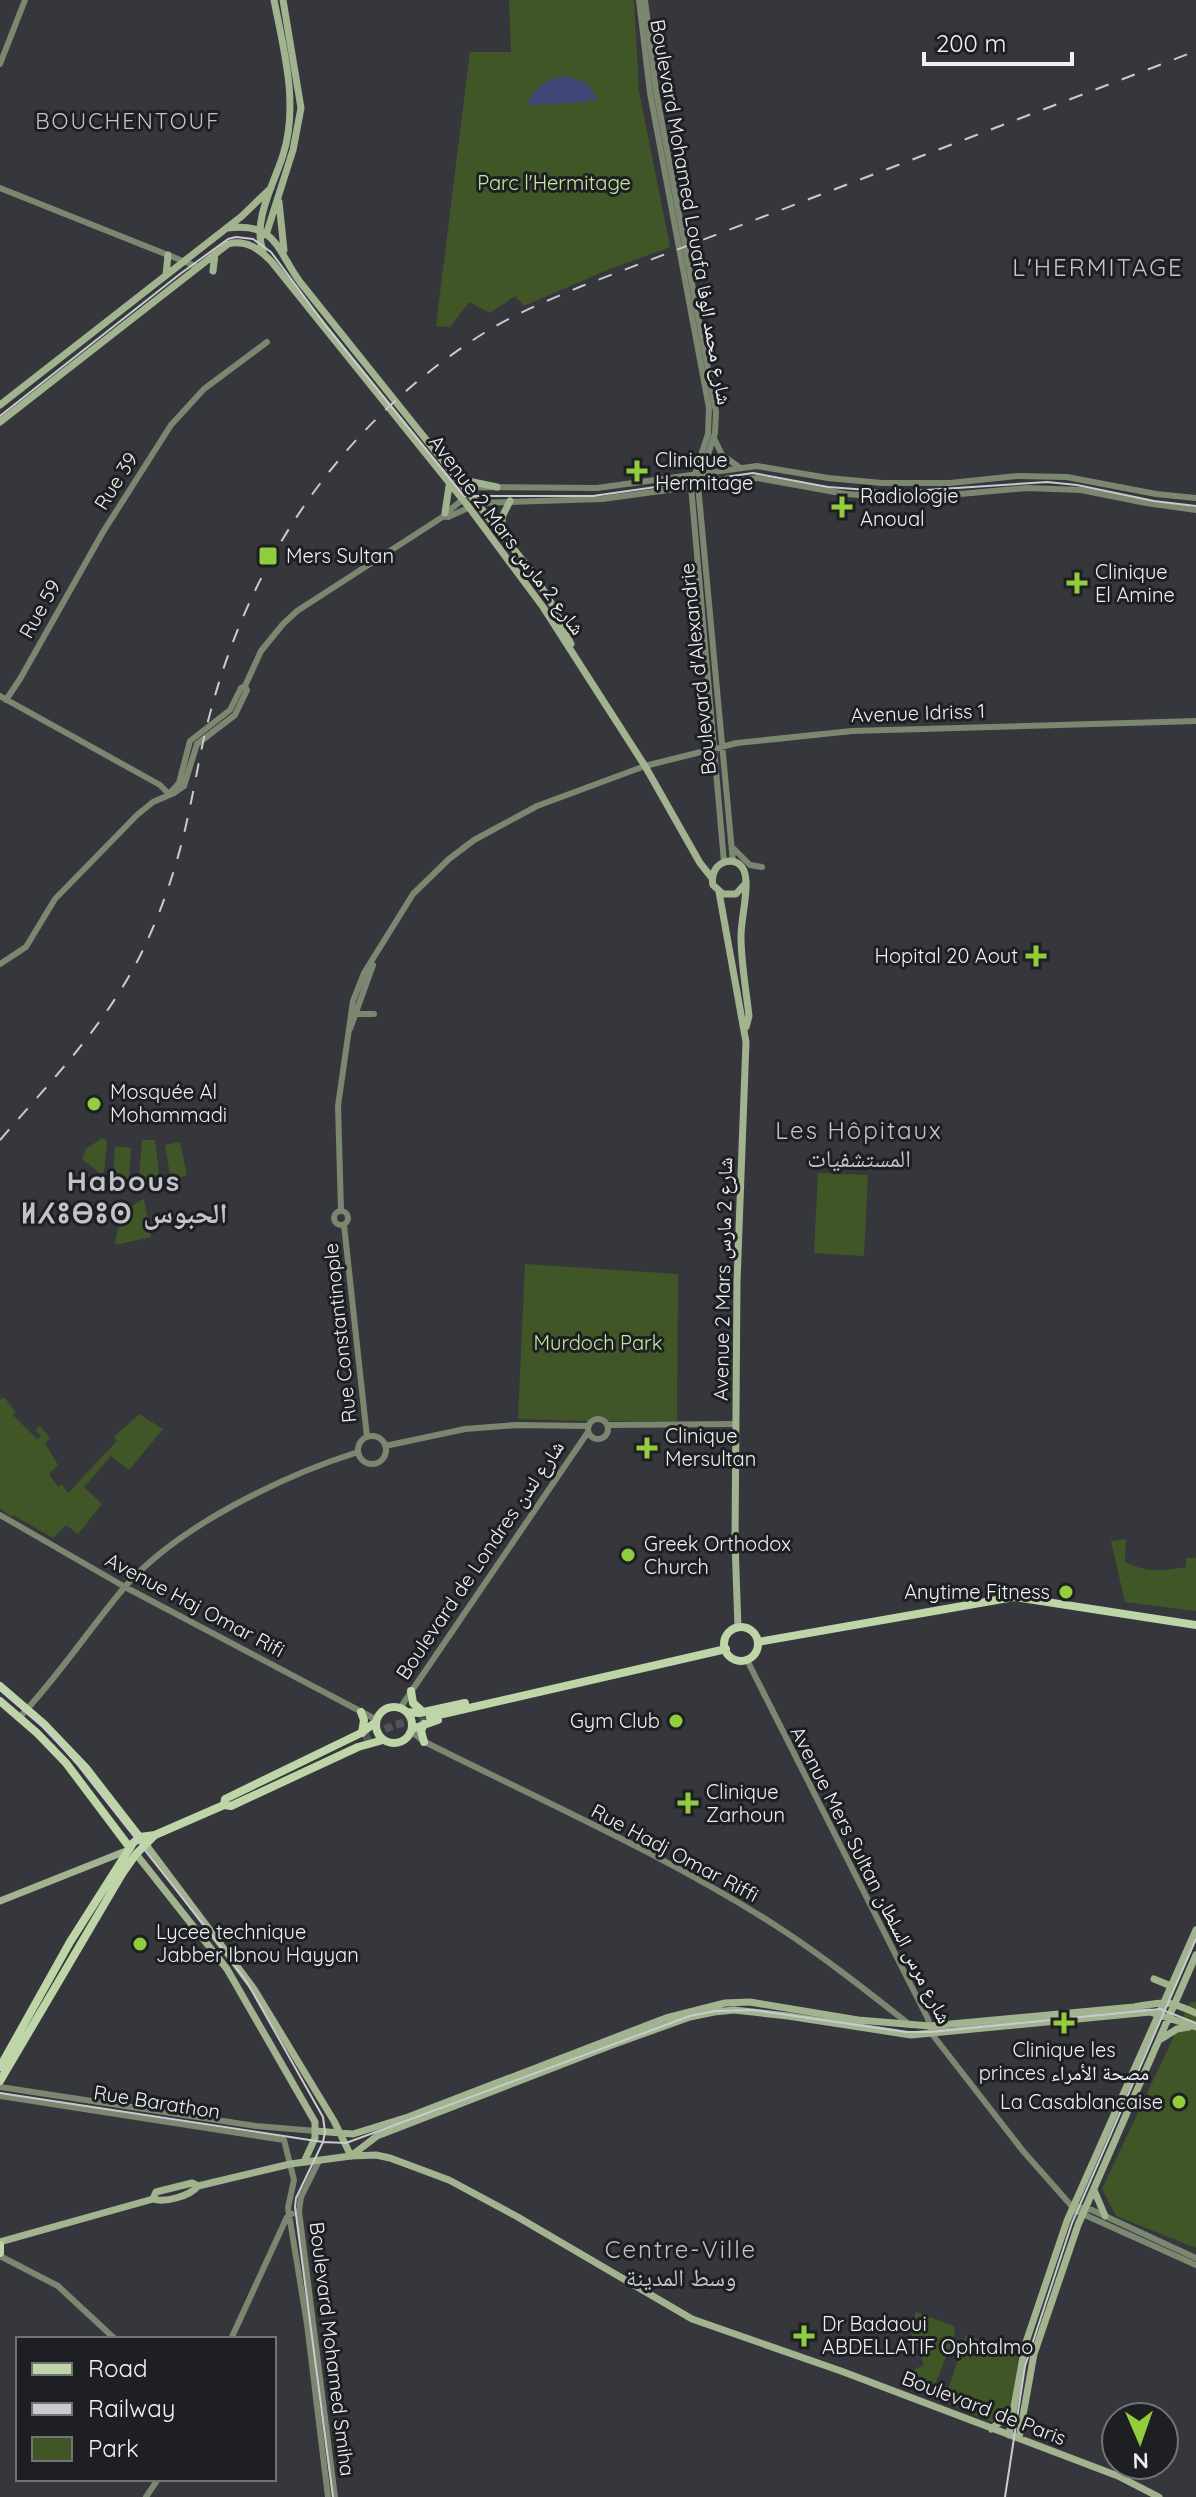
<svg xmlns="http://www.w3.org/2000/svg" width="1196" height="2497" viewBox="0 0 1196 2497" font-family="Quicksand,'Noto Naskh Arabic','Noto Sans Tifinagh',sans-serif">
  <rect width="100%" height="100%" fill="#36373d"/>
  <path fill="#405627" d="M509,0H634L639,91L670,247L605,271L524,306L515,296L490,313L469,302L450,327L436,326L470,52H511Z
    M101,1139H106L107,1143L104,1172L100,1173L82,1159L86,1149Z
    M142,1140H155L160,1182L146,1186L139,1179Z
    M180,1142L187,1175L171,1181L165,1145Z
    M115,1146L131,1148L129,1176L126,1181H116L113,1175Z
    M818,1173L868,1175L864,1256L814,1253Z
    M144,1199L151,1237L115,1245C118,1222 122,1209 144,1199Z
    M525,1264L678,1274L677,1421H608L598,1416L588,1421L518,1419Z
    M4,1397L16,1413L13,1415L37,1439L41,1436L35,1430L40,1426L50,1438L45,1443L58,1465L49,1474L58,1487L62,1484L68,1493L117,1441L114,1437L139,1414L163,1429L129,1470L111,1456L84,1487L102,1504L78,1534L66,1525L53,1538L13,1515L11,1517L0,1508V1400Z
    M1126,1539L1125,1562C1146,1573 1163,1571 1186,1567V1558H1196V1611L1125,1602L1111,1541Z
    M1190,2002H1196V2248L1116,2216L1102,2189Z
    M916,2312L954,2326L955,2335L934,2387L910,2371L924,2365L910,2329Z
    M966,2335L1019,2353L1010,2413L997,2424L944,2402Z"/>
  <path fill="#414676" d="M567,76L588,84L599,102L589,98V102L528,105C534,86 548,78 567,76Z"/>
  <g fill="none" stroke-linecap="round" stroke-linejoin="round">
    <path stroke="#525359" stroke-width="8" stroke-dasharray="8 4" stroke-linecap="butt" d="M363,1739L394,1725L430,1717"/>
    <path stroke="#7b8770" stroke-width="6" d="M639,0L650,93L709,408L708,434L691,486L724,862
      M645,0L656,91L716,412L715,433L698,485L733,862
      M0,64L25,0
      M0,188L198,267
      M714,438L722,455L739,467
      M445,514L462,500L467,490L476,487L597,488L757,466L828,478L882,483H950L1017,476L1067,477L1156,494L1196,498
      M0,696L160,785L169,794
      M6,700L20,679L103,532L171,425L204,389L267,342
      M169,794L179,783L190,741L230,710L241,688L245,686L261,651L283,624L297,611L444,516L448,517L479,503L602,499L757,478L846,494L887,497L938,496L1027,488L1081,490L1146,503L1196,510
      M733,848L750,865L762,867
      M0,964L26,947L55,899L137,815L153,802L174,793L184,786L197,744L235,715L247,690L245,686
      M356,1014H374
      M350,1029L373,965
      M341,1210L338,1106L353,1001L364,973L413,894L449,859L474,840L537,806L645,766L737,743L852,731L1196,721
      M334 1218a7 7 0 1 1 14 0a7 7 0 1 1-14 0Z
      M344,1225L367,1437
      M588 1429a10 10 0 1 1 20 0a10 10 0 1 1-20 0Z
      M607,1425L736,1424
      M358 1450a14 14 0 1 1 28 0a14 14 0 1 1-28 0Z
      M385,1446L465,1429L516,1425L588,1426
      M0,1515L125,1587L377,1720
      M747,1660L928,2019L932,2034L1023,2151L1076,2211L1196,2265
      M400,1708L588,1432
      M19,1718C57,1678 88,1631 123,1589C176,1527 282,1476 358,1452
      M412,1732L423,1741C542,1801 666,1855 778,1927C824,1957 867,1991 910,2025
      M0,2087L256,2126L316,2131
      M0,2096L284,2140L294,2180L288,2208L307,2324L328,2497
      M319,2161L301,2197L299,2211L335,2497
      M1073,2206L1092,2210L1196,2258
      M0,2256L58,2286L115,2339
      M231,2339L287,2217L292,2214
      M146,2497L158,2479"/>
    <path stroke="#a1b38f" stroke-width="7" d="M279,202L284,250
      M227,228C277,222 276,249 300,282L532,572L552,604L571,644
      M266,235L293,150L301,108L283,0
      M263,251C252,221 274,184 283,155C299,105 284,51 274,0
      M213,271L215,254
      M166,275L168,255
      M0,405L242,216L271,188
      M0,422L228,244C246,239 259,249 271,261L468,506L543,607L645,766L700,863L712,878
      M458,479L497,487
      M445,513L449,486
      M502,531V517L510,501
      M745,884L736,894H723L713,885C708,860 740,852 745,874C749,890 741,918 741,936C741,963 746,989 749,1016L746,1027
      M719,892L746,1042L737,1282L735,1542L738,1628
      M147,1846L254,1989L334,2121L351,2156
      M136,1854L227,1969L315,2122V2138L304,2162
      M0,1901L126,1851
      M1154,1979L1171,1986
      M1161,2039L1177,2029L1189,2027
      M316,2131L353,2134L408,2117L666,2018L725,2003L750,2002L858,2020L930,2026L1134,2007C1166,2002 1165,1999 1196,2013
      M351,2156L377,2136L612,2045L690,2017L714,2012L734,2010L788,2016L911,2035L1150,2012L1196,2027
      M1094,2190L1105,2216
      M153,2199L156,2192L192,2183L198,2186
      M0,2242L153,2199C165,2203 190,2196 198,2186L290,2164L351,2156L376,2155L390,2158L449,2180L516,2216L692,2319L841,2371L1118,2476L1159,2497
      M991,2429L1012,2413
      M1009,2435L1025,2345L1067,2221L1196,1930
      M1019,2438L1034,2354L1078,2225L1196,1955"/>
    <path stroke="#bed6a7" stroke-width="8" d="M724 1644a17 17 0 1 1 34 0a17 17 0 1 1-34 0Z
      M758,1642L1014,1597L1196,1625
      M0,1686L44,1724L86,1768L141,1839
      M411,1691L413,1703L423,1712
      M0,1701L37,1733L66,1763L130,1848
      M376 1725a18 18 0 1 1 36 0a18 18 0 1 1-36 0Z
      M361,1712L364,1720L362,1733
      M407,1712L419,1713L465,1703
      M430,1717L726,1649
      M412,1729L438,1720
      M424,1742L421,1731L424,1724
      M224,1805L225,1799L361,1733L376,1722
      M0,2067L70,1942L133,1843L140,1837L155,1835L224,1805L231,1806L358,1747L383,1740
      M0,2081L122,1874L136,1854L155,1835
      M0,2245V2253"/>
    <path stroke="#cacbcf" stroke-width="2" d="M0,416L180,274L228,239L236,237L253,239L271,252L326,326L464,496H593L753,473L828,487L895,492L1047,482L1077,485L1154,501L1196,506
      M0,1690L48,1731L77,1764L225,1952L248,1984L323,2117L325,2132L323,2142L296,2198L295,2207L333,2497
      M0,2093L323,2142L346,2143L690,2016L715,2011L754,2010L906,2032H931L1160,2009L1196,2023
      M1005,2497L1025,2366L1072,2223L1196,1939"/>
    <path stroke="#cacbcf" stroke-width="2" stroke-dasharray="14 14" stroke-linecap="butt" d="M0,1140C50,1082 103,1028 139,958C161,914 178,864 188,816C196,781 201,745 211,710C253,553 346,420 484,333C514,314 549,300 582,286L1196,51"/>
  </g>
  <g fill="#92cd3e" stroke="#1e1f22" stroke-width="3">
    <path d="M633 459h8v8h8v8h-8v8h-8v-8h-8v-8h8z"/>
    <path d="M838 495h8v8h8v8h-8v8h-8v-8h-8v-8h8z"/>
    <rect x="258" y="546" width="20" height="20" rx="4"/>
    <path d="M1073 571h8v8h8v8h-8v8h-8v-8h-8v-8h8z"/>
    <path d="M1032 944h8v8h8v8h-8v8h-8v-8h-8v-8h8z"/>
    <circle cx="94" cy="1104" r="8"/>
    <path d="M643 1436h8v8h8v8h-8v8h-8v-8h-8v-8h8z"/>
    <circle cx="628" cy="1555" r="8"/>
    <circle cx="1066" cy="1592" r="8"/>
    <circle cx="676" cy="1721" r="8"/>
    <path d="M684 1791h8v8h8v8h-8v8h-8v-8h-8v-8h8z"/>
    <circle cx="140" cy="1944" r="8"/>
    <path d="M1060 2011h8v8h8v8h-8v8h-8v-8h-8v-8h8z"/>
    <circle cx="1179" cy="2102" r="8"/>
    <path d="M800 2324h8v8h8v8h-8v8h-8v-8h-8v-8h8z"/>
  </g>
  <g text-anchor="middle" stroke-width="6" stroke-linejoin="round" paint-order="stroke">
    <g font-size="20" fill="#c3e89a" stroke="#1e1f22">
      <text x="554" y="190">Parc l'Hermitage</text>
      <text x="598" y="1350">Murdoch Park</text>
    </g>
    <g font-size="20" fill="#f0f1f5" stroke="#1e1f22">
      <text transform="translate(691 212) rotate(80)" y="7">Boulevard Mohamed Louafa شارع محمد الوفا</text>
      <text transform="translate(116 481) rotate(-58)" y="7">Rue 39</text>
      <text transform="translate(507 535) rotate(53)" y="7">Avenue 2 Mars شارع 2 مارس</text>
      <text transform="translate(40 609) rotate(-61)" y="7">Rue 59</text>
      <text transform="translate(698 669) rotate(-96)" y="7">Boulevard d'Alexandrie</text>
      <text transform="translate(918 713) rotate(-2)" y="7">Avenue Idriss 1</text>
      <text transform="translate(723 1279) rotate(-89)" y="7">Avenue 2 Mars شارع 2 مارس</text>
      <text transform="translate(340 1333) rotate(-96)" y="7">Rue Constantinople</text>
      <text transform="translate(480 1560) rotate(-56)" y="7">Boulevard de Londres شارع لندن</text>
      <text transform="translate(195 1605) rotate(28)" y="7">Avenue Haj Omar Rifi</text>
      <text transform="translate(675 1853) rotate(28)" y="7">Rue Hadj Omar Riffi</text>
      <text transform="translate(871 1875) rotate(63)" y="7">Avenue Mers Sultan شارع مرس السلطان</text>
      <text transform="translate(157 2102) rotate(9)" y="7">Rue Barathon</text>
      <text transform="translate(332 2349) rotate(83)" y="7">Boulevard Mohamed Smiha</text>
      <text transform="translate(984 2408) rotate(21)" y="7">Boulevard de Paris</text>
    </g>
    <g font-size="20" fill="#f0f1f5" stroke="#1e1f22" text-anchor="start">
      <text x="655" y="467">Clinique<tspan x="655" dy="23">Hermitage</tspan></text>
      <text x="860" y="503">Radiologie<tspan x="860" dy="23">Anoual</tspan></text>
      <text x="286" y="563">Mers Sultan</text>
      <text x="1095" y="579">Clinique<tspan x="1095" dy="23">El Amine</tspan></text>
      <text x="1018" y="963" text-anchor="end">Hopital 20 Aout</text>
      <text x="110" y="1099">Mosquée Al<tspan x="110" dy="23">Mohammadi</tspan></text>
      <text x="665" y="1443">Clinique<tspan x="665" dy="23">Mersultan</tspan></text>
      <text x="644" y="1551">Greek Orthodox<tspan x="644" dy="23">Church</tspan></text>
      <text x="1050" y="1599" text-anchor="end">Anytime Fitness</text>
      <text x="660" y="1728" text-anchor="end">Gym Club</text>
      <text x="706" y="1799">Clinique<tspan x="706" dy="23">Zarhoun</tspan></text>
      <text x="156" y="1939">Lycee technique<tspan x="156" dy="23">Jabber Ibnou Hayyan</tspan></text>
      <text x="1064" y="2057" text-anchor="middle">Clinique les<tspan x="1064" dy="23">princes مصحة الأمراء</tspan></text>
      <text x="1163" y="2109" text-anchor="end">La Casablancaise</text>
      <text x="822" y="2331">Dr Badaoui<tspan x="822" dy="23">ABDELLATIF Ophtalmo</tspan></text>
    </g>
    <g font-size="22" letter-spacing="2" fill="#c2c3cb" stroke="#1e1f22">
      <text x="128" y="129">BOUCHENTOUF</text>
    </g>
    <g font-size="24" letter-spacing="2" fill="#c2c3cb" stroke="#1e1f22">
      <text x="1098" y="276">L'HERMITAGE</text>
      <text x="859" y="1139">Les Hôpitaux<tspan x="859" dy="28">المستشفيات</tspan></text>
      <text x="681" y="2258">Centre-Ville<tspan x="681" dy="28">وسط المدينة</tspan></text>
    </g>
    <g font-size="28" font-weight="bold" letter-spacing="2" fill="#c2c3cb" stroke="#1e1f22">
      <text x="124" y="1191">Habous<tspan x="124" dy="32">ⵍⵃⵓⴱⵓⵙ الحبوس</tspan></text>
    </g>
  </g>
  <rect x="16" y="2337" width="260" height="144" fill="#1e1f22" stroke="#727376" stroke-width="2"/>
  <rect x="32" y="2363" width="40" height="12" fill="#bed6a7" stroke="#727376" stroke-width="2"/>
  <text x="88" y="2377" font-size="24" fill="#f0f1f5">Road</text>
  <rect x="32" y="2403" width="40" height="12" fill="#cacbcf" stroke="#727376" stroke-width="2"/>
  <text x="88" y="2417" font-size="24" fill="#f0f1f5">Railway</text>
  <rect x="32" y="2437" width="40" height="24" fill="#405627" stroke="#727376" stroke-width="2"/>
  <text x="88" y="2457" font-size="24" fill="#f0f1f5">Park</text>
  <g transform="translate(1140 2441) rotate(178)"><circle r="38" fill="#1e1f22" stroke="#727376" stroke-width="2"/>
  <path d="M0-6L14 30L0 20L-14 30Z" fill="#92cd3e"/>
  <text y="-12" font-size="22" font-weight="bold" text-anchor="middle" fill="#f0f1f5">N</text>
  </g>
  <path d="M924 52v12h148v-12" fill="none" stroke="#f0f1f5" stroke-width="4"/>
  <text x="936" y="52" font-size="24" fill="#f0f1f5" stroke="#1e1f22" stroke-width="6" paint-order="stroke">200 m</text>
</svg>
